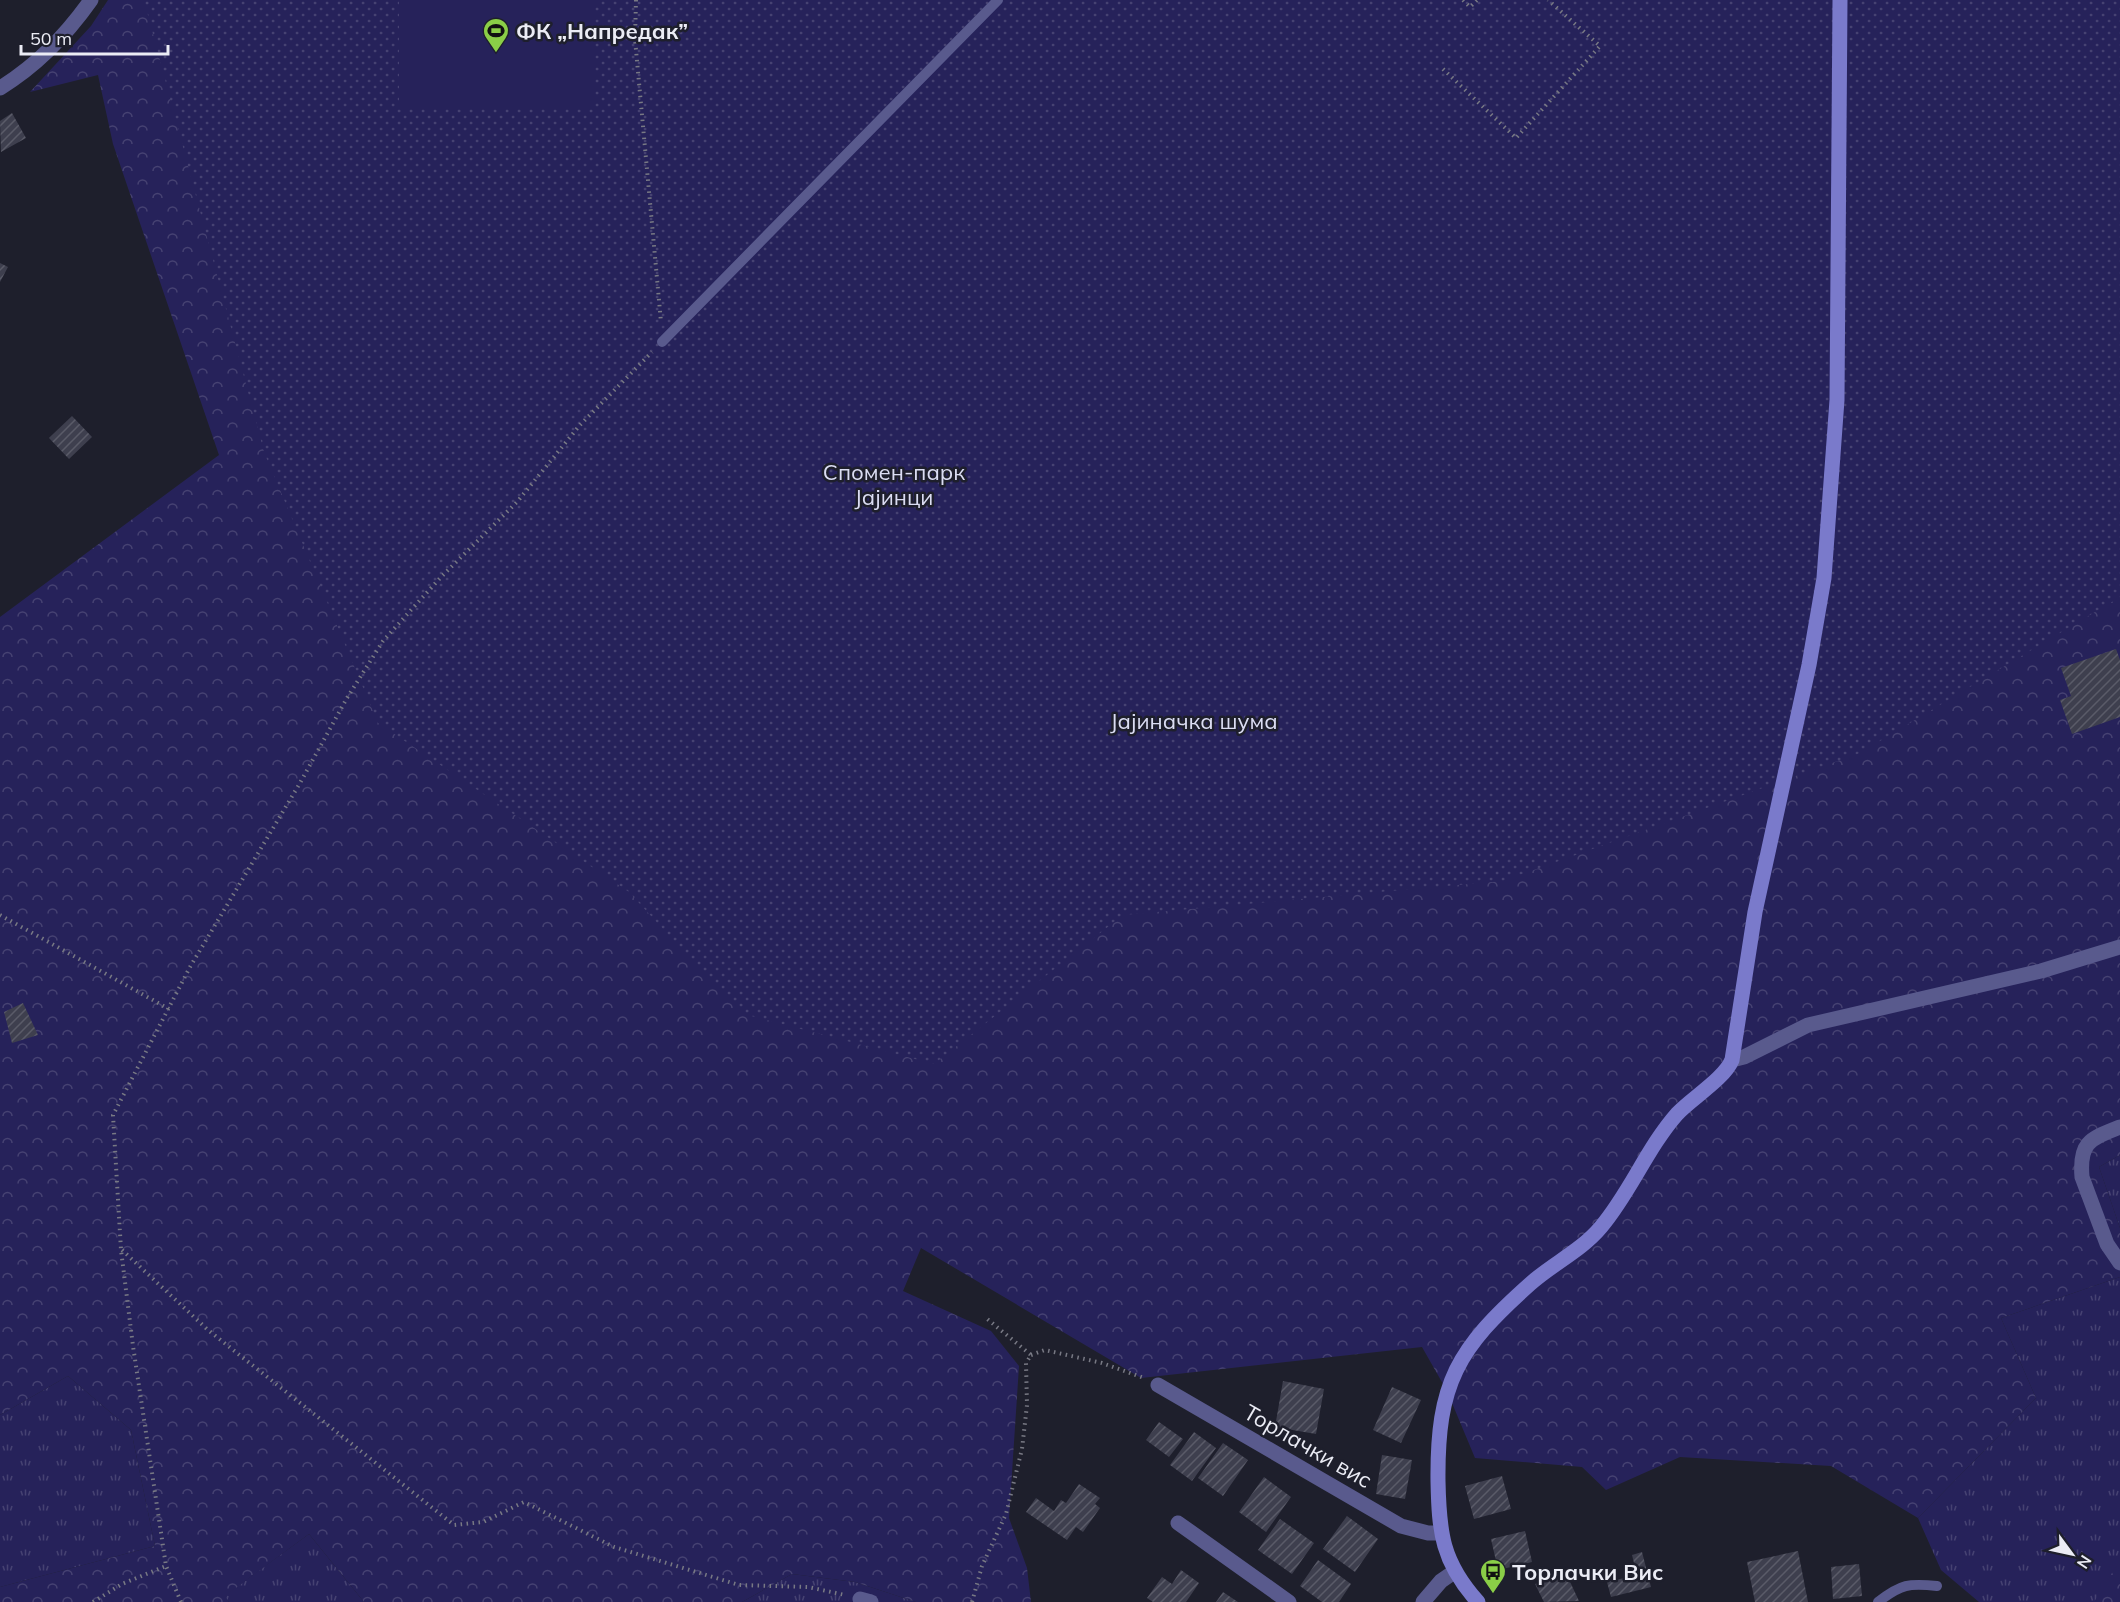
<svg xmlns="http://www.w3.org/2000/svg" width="2120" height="1602" viewBox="0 0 2120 1602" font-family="Mulish,sans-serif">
  <defs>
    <pattern id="grass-tufts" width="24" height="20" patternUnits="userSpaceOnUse" patternTransform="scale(1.5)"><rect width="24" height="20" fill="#26225a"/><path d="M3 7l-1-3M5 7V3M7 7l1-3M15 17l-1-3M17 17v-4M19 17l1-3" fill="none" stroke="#464272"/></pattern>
    <pattern id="forest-crowns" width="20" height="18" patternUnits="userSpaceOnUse" patternTransform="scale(1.5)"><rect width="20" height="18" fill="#26225a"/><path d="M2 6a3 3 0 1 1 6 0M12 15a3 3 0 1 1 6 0" fill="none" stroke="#464272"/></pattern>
    <pattern id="park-dots" width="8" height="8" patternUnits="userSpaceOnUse" patternTransform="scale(1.5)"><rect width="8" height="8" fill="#26225a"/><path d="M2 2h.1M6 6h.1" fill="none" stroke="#464272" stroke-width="1.8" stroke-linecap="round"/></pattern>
    <pattern id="building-hatch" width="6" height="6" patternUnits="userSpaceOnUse" patternTransform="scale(1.5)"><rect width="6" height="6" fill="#3e3f4e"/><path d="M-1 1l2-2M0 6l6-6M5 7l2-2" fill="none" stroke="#5a5b68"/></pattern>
  </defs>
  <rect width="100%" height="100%" fill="#1e1f2c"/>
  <path fill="url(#grass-tufts)" d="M2120,1155V1228L2099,1167Z
    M2120,1277V1561L2095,1602H1979L1941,1570L1918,1518L2036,1398L2001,1318Z
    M68,1376L131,1430L155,1546L0,1587V1415Z
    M309,1534L364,1602H229L224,1596Z
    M792,1574L855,1582L916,1602H742Z"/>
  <path fill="url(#forest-crowns)" d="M108,0H2120V1155L2099,1167L2120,1228V1277L2001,1318L2036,1398L1918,1518L1831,1466L1680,1457L1606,1490L1582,1467L1475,1458L1447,1391L1422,1347L1141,1378L921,1248L903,1291L991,1331L1019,1366L1009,1518L1027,1568L1031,1602H916L855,1582L792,1574L742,1602H364L309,1534L225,1596L229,1602H0V1587L155,1546L131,1430L68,1376L0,1415V617L219,455L113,144L98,75L30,92L91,26Z
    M2120,1560V1602H2094Z"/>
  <path fill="url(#park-dots)" d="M144,0H2120V597L1860,753L1503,881L1123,915L934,1064L740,1013L629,892L378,723L264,452Z"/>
  <path fill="#26225a" d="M399,0H593V109H399Z"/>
  <path fill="url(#building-hatch)" d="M12,113L26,138L1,152L0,121Z
    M0,263L8,267L0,282Z
    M72,416L92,437L69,459L49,438Z
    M2116,649L2120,660V717L2072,734L2060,700L2071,696L2061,668Z
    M23,1003L38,1035L12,1043L4,1012Z
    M1283,1381L1324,1389L1316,1434L1275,1427Z
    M1392,1387L1421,1400L1401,1443L1373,1430Z
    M1159,1422L1183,1439L1169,1457L1146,1440Z
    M1194,1432L1216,1448L1192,1481L1170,1465Z
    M1223,1443L1248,1460L1223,1496L1198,1478Z
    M1382,1455L1412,1460L1405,1499L1376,1494Z
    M1502,1476L1511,1509L1474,1519L1465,1486Z
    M1264,1477L1291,1497L1266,1532L1239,1512Z
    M1079,1484L1100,1498L1095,1504L1100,1508L1083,1532L1076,1527L1067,1540L1026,1512L1036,1498L1054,1511L1061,1500L1066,1503Z
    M1347,1516L1378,1539L1355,1572L1323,1549Z
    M1280,1519L1314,1543L1292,1574L1258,1550Z
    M1525,1531L1532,1562L1498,1570L1491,1539Z
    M1798,1551L1808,1602H1755L1747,1562Z
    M1642,1552L1651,1587L1611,1597L1607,1582L1637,1575L1632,1555Z
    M1318,1560L1351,1584L1339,1602H1322L1300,1586Z
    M1859,1564L1862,1596L1833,1599L1831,1567Z
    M1181,1570L1199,1583L1186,1602H1153L1147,1598L1162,1577L1172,1584Z
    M1565,1571L1579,1601L1544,1602L1535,1584Z
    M1223,1592L1238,1602H1216Z"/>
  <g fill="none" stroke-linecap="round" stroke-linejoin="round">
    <path stroke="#787984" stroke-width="4" stroke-dasharray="1.5 4.5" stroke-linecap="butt" d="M636,0L635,39L661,322
      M1463,0L1470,7L1477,0
      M1443,69L1516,138L1600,46L1548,0
      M0,915L169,1009
      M122,1250L208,1330L454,1525L483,1522L524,1502L614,1547L739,1585L808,1587L845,1595
      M1031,1355L1045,1350L1102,1363L1144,1378
      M93,1602L122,1584L166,1566
      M181,1602L166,1566L133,1346L121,1250L113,1115L190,967L300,783L347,698L383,641L441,577L517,502L580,425L652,352
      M972,1602L982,1566L1006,1514L1022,1449L1027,1405L1026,1363L1031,1355L986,1318"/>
    <path stroke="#595a8d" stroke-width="10" d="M662,342L998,0
      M1878,1602C1901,1584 1909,1583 1937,1586"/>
    <path stroke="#595a8d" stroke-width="15" d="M0,88C36,66 67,34 91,0
      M1732,1060L1744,1057L1808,1025L2041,971L2120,947
      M2120,1127C2090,1139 2079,1142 2082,1177L2107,1244L2120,1263
      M1158,1385L1401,1526L1428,1533H1441
      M1178,1523L1289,1602
      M860,1599L871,1602
      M1423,1602L1441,1581L1454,1572"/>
    <path stroke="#7a7acb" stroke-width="15" d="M1478,1602C1442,1562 1439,1533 1438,1481C1437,1383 1457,1349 1530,1284C1552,1264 1581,1251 1601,1227C1630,1193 1647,1148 1677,1114C1692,1098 1724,1079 1732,1060L1755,912L1809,665L1824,578L1837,400L1840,0"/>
  </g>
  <defs>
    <symbol id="stadium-pin" viewBox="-11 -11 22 30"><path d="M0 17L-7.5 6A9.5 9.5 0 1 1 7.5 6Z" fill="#8ace47" stroke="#1e1f2c"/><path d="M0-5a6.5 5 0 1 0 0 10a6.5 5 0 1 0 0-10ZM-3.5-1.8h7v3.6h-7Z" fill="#111"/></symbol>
    <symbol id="bus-pin" viewBox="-11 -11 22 30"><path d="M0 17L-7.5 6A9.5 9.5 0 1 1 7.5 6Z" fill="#8ace47" stroke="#1e1f2c"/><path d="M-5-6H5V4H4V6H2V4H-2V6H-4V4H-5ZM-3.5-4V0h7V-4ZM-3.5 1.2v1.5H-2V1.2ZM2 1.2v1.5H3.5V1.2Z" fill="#111"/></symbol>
  </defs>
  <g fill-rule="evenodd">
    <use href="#stadium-pin" x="481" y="16" width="30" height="40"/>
    <use href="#bus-pin" x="1478" y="1557" width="30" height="40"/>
  </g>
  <g text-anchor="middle" stroke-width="5" stroke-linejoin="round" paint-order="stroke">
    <g font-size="22" font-weight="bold" fill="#ebecf5" stroke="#1e1f2c" text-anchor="start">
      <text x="516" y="39">ФК „Напредак”</text>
      <text x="1512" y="1580">Торлачки Вис</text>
    </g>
    <g font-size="22" fill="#dbddf3" stroke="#1e1f2c">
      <text x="894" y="480">Спомен-парк<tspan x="894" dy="25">Јајинци</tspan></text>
      <text x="1194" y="729">Јајиначка шума</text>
    </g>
    <g font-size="22" fill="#ebecf5" stroke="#1e1f2c">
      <text transform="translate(1308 1446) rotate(30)" y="8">Торлачки вис</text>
    </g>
  </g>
  <g transform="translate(2072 1554) rotate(123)" stroke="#1e1f2c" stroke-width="4.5" paint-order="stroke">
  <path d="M0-4.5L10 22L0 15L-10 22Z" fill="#ebecf5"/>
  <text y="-9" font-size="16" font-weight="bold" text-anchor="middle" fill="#ebecf5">N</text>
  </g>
  <path d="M21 45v9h147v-9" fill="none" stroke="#ebecf5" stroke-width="3"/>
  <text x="30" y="45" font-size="18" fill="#ebecf5" stroke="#1e1f2c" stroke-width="4.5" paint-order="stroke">50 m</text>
</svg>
